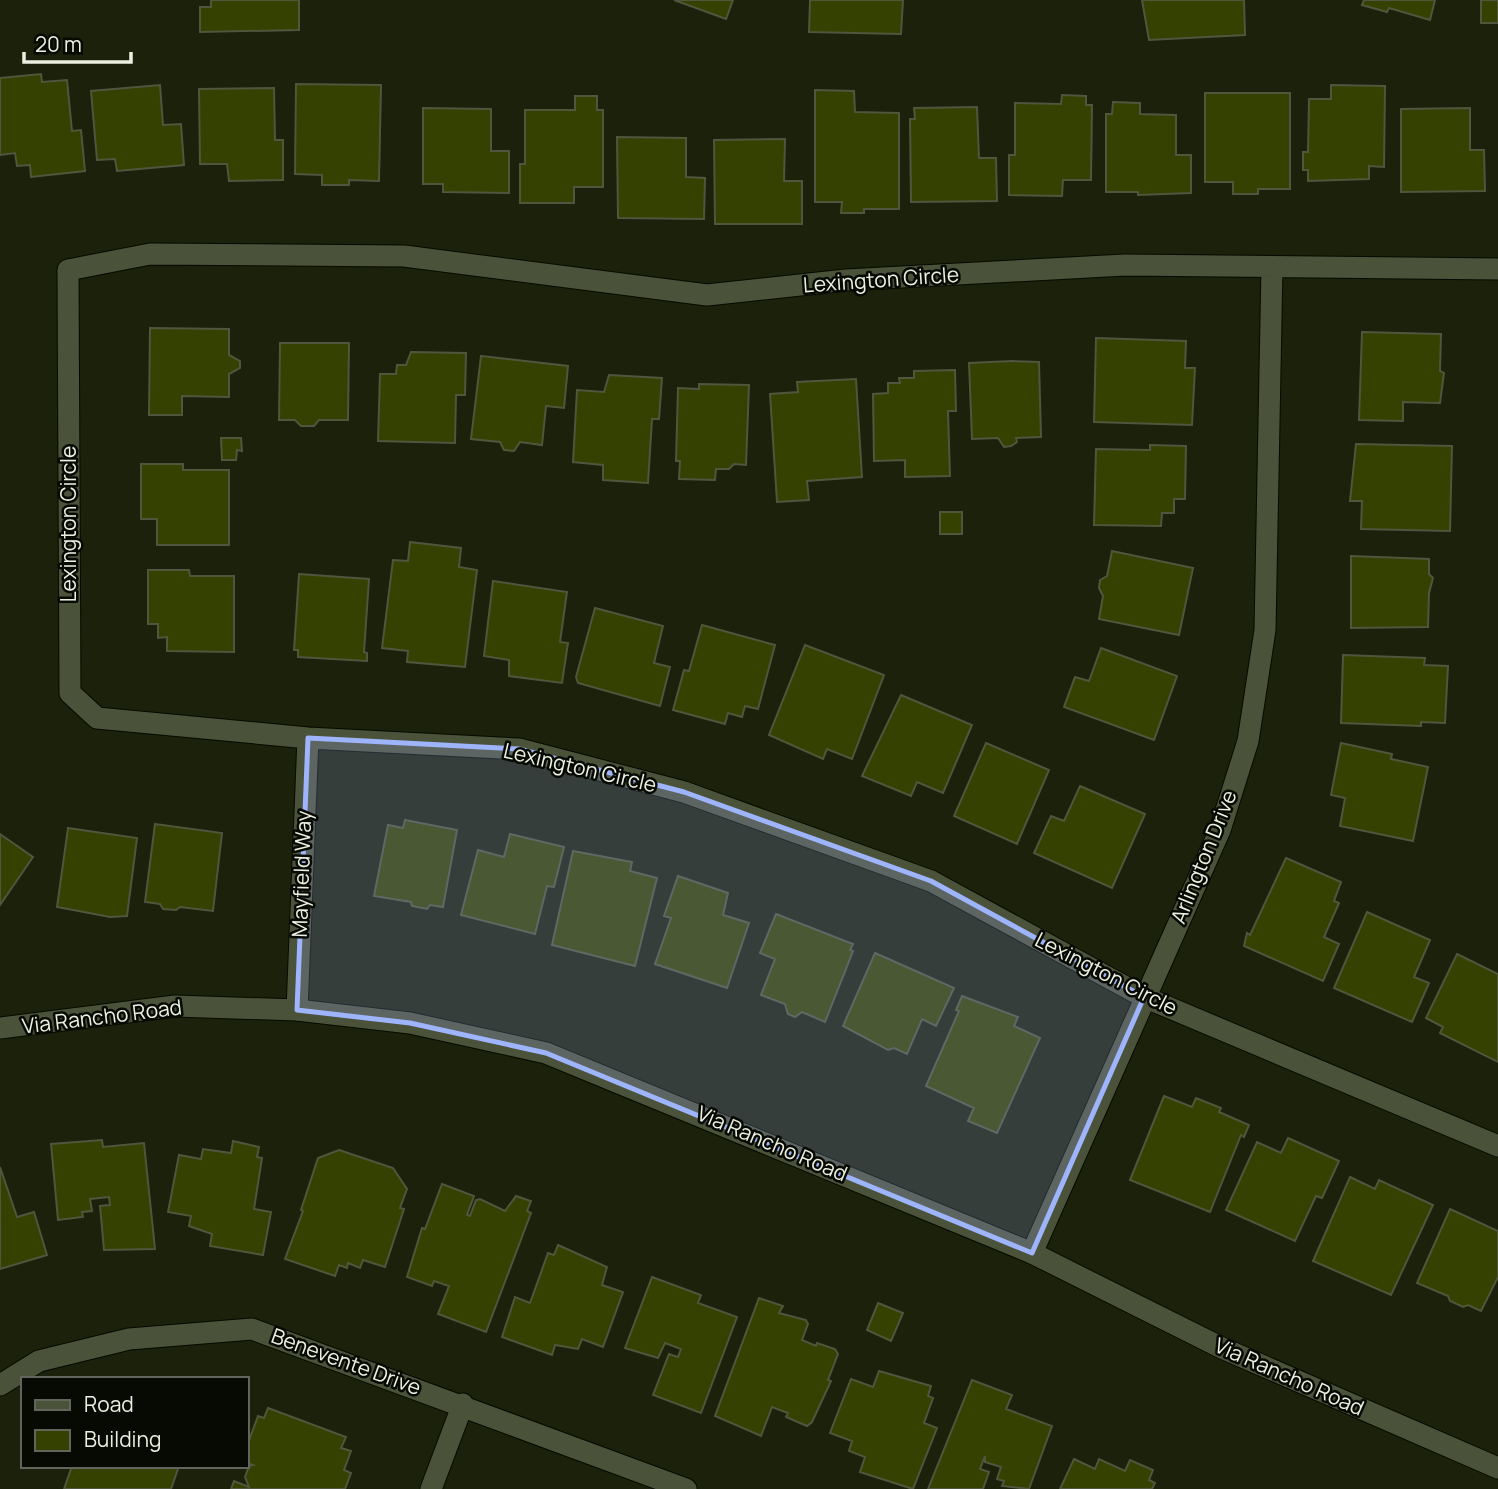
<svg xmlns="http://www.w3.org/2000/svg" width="1498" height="1489" viewBox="0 0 1498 1489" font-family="Manrope,sans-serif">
  <rect width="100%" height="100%" fill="#1b210a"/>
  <path fill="#354100" stroke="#4f563d" stroke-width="2" d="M211,0H299V30L200,32V7H211Z
    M674,0H733L726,19Z
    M810,0H903L901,34L809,32Z
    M1142,0H1244L1245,35L1149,40Z
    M1364,0H1435L1430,20L1389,8L1387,12L1362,5Z
    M1481,0H1498V23H1481Z
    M41,74L42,82L67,80L72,131L81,130L85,171L31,177L30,165L17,166L15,153L0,155V78Z
    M296,84L381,85L379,181L349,180V185H322V175L295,174Z
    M160,85L163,125L181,124L184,165L117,171L115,159L97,160L91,91Z
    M1331,85L1385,86L1384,167L1369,166V179L1308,181V170H1303V152H1308L1309,99H1331Z
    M274,88L275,140H283V180L229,181L227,164H200L199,89Z
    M815,90L854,91L855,112L899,113V209H864V213H841L842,202H815Z
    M1205,93H1290V189H1258V194H1233V182H1205Z
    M1062,95L1086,96V105H1092L1091,180H1063L1062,196L1009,195V155H1015V103L1061,104Z
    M575,96H597V110H603V187H574V203H520V164H525V110H575Z
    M1113,102L1140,103V114L1176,115V155H1191V193L1138,195V192H1106V114H1112Z
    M977,107L979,158H996L997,201L911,202L910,119H915L914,108Z
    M423,108L491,109V151H509V193L443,192V184H423Z
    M1470,108V150H1484L1485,191L1401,192V109Z
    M617,137L686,138V177L705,178L704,219L618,218Z
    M785,139L784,181H802V224H715L714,140Z
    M150,328L229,329V355L240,361V368L229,374V397L182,396V415H149Z
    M1362,332L1441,334L1440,371L1444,373L1440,403L1403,402V421L1359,420Z
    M1096,338L1186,341L1185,368H1195L1192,425L1094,422Z
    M280,343H349L348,420H319L314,426H301L295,420H279Z
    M411,352L466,353L465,395H456L455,443L378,441L380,374H396L397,365H406Z
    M481,356L568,366L564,408L546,406L542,445L520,442L514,451L504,450L500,442L471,439Z
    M1012,361L1039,362L1041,437L1016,438L1017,442L1011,446L1004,447L998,438L972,439L969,363Z
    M955,370L956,411H948L950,476L905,477V460L874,461L873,394L888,393V383H900L899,378H914V371Z
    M609,375L662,378L659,419H652L648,483L603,480V465L573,462L577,390L604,392Z
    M856,379L862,477L807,481L809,500L777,502L770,394L798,392L797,382Z
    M699,384L749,385L746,465L734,464L729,469H716L715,480L679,479L680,461H676L678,388L699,389Z
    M221,438H241L242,451L237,450L236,460H222Z
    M1356,444L1452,446L1450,531L1361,529L1362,501H1350Z
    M1150,445L1186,446L1185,499H1174V513H1162L1161,526L1094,525L1096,449L1150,450Z
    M141,464H183V470H229V545H157V519H141Z
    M940,512H962V534H940Z
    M410,542L461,548L459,567L477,570L465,667L407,662L408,651L382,648L393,560L408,561Z
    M1112,551L1193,568L1179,635L1099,619L1103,596L1099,588L1100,580L1107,576Z
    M1351,556L1429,559V574L1433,578L1429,593L1428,627L1351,628Z
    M148,570H189L190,576H234V652L167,651V637L158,638V624H148Z
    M299,574L369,579L364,652L367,653V661L298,657V650H294Z
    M493,581L567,592L560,642L568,643L562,683L509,676V660L484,656Z
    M595,608L663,626L654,663L670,667L660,706L578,683L576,677Z
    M702,625L775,645L758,709L745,706L742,717L728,713L725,724L673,710L684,670L689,671Z
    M805,645L884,675L852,759L827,749L823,759L769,735Z
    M1101,648L1177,676L1154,740L1064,707L1075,677L1089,681Z
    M1343,655L1425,658L1424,665L1448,666L1445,723L1421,722V726L1341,723Z
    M901,695L972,725L943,793L917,782L911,796L862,776Z
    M986,743L1049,770L1017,844L954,816Z
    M1341,743L1392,754L1391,759L1428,767L1413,841L1340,826L1345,798L1331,795Z
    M1080,786L1145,814L1112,888L1034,853L1051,816L1064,821Z
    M405,820L457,830L443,907L430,905L427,909L412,906L411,902L374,896L388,825L403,828Z
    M155,824L222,833L213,911L180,907L176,910L163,909L160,904L145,902Z
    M68,828L137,838L127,916L110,917L57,907Z
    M0,834L33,857L0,905Z
    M510,834L564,847L554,887L547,886L535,934L461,915L478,850L504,857Z
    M573,851L632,862L630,871L657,878L635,966L552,945Z
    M1286,858L1341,882L1334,901L1339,903L1324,937L1339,944L1323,981L1244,946L1247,933L1250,935Z
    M678,876L728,893L723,915L749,923L727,988L655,964L671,918L664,916Z
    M1367,912L1430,940L1414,977L1429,983L1412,1022L1334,988Z
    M776,914L853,944L850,950L853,951L825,1022L802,1012L795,1017L788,1014L785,1004L761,995L775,959L760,953Z
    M875,953L954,988L936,1026L922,1019L907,1054L894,1048L888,1050L843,1026Z
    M1457,954L1498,974V1062L1440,1033L1443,1027L1426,1018Z
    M962,996L1018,1017L1014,1026L1040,1038L997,1133L968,1121L974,1108L926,1086L959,1011L956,1010Z
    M1164,1096L1192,1107L1196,1098L1221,1108L1219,1112L1249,1125L1244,1137L1241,1135L1210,1212L1130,1180Z
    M1288,1138L1339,1161L1322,1198L1316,1196L1295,1241L1226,1210L1257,1142L1281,1153Z
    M102,1140L103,1147L144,1143L155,1249L104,1250L100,1206L110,1205L109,1197L90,1199L92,1211L82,1212L83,1217L58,1220L51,1144Z
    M233,1141L259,1147L257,1157L262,1158L254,1209L271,1212L263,1255L210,1246L212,1234L189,1226L191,1216L168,1212L179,1155L201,1159L203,1149L231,1153Z
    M339,1150L393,1168L407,1189L400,1208L404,1209L385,1267L363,1260L360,1268L348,1263L347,1268L339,1265L335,1276L285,1259L303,1211L301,1210L318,1158Z
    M0,1167L17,1217L34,1212L47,1255L0,1269Z
    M1350,1177L1375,1189L1379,1180L1433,1205L1391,1295L1313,1261Z
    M442,1184L474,1196L467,1215L470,1216L476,1200L480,1199L505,1211L516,1196L531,1201L527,1211L531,1213L486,1332L438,1314L449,1286L434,1281L432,1286L407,1277L422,1228L425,1229Z
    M1450,1209L1498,1231V1277L1481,1311L1468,1305L1463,1307L1450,1301L1448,1296L1417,1283Z
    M558,1245L607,1267L602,1285L623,1292L603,1347L582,1339L578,1349L555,1345L552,1355L502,1337L515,1297L530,1303L548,1253L554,1255Z
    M652,1277L701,1295L698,1303L737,1317L701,1413L653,1395L669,1354L678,1357L681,1349L665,1343L658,1358L625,1348Z
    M759,1298L783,1306L779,1313L806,1320L808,1324L802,1340L816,1346L817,1343L835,1349L838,1354L828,1380L831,1381L812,1422L807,1426L786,1417L788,1413L772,1407L761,1436L715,1416Z
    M878,1303L903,1313L891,1341L867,1330Z
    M879,1371L931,1386L928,1396L933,1398L924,1423L937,1428L913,1489L860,1472L865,1457L849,1451L852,1441L830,1433L851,1379L873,1387Z
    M972,1380L1012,1395L1006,1409L1052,1426L1029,1489L1002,1486L1004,1481L997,1479L1001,1467L985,1462V1456L980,1469L989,1472L983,1489H928Z
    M268,1408L346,1437L341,1448L351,1451L344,1470L351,1473L345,1489H231L234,1481L249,1487L245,1477L249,1466L253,1465L247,1463V1446L258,1416L264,1418Z
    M1074,1459L1095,1469L1099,1459L1125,1471L1130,1460L1153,1470L1149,1480L1155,1483L1152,1489H1060Z
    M72,1466L97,1467L179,1466L171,1489H64Z"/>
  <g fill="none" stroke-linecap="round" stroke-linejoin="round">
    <defs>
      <path id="street" d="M1498,269L1125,265L846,280L707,295L404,256L150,254L68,270L70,693L97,718L308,738L519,749L684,792L931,881L1144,997L1498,1146
        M297,1010L308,738
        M1032,1253L1220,830L1248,741L1265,630L1272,267
        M0,1385L39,1361L129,1339L252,1329L686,1489
        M431,1489L463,1404"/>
      <path id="secondary" d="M0,1028L175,1006L297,1010L410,1023L546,1053L1032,1253L1222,1348L1498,1468"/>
    </defs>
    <use href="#street" stroke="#060a00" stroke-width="23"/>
    <use href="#secondary" stroke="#060a00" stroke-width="23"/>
    <use href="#street" stroke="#4b523a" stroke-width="21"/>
    <use href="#secondary" stroke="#4b523a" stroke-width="21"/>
  </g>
  <path fill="#9eb4fd" fill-opacity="0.2" stroke="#9eb4fd" stroke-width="5" stroke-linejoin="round" d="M308,738L519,749L684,792L931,881L1144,997L1032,1253L546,1053L410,1023L297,1010Z"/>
  <g text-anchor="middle" stroke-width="5" stroke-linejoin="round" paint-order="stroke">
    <g font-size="21" fill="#ebf0e1" stroke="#070903">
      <text transform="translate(881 280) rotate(-4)" y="7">Lexington Circle</text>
      <text transform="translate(69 524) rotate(-90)" y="7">Lexington Circle</text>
      <text transform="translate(580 768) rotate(13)" y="7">Lexington Circle</text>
      <text transform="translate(1204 857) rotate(-68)" y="7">Arlington Drive</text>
      <text transform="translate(302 874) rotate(-88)" y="7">Mayfield Way</text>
      <text transform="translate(1106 974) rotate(27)" y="7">Lexington Circle</text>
      <text transform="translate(102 1017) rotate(-7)" y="7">Via Rancho Road</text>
      <text transform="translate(772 1144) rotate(23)" y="7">Via Rancho Road</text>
      <text transform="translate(346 1362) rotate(20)" y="7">Benevente Drive</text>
      <text transform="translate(1289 1377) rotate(24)" y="7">Via Rancho Road</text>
    </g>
  </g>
  <rect x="21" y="1377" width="228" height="91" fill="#070903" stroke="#62655c" stroke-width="2"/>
  <rect x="35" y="1400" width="35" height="10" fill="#4b523a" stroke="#62655c" stroke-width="2"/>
  <text x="84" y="1412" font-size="21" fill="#ebf0e1">Road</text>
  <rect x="35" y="1430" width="35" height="21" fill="#354100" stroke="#62655c" stroke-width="2"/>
  <text x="84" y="1447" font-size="21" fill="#ebf0e1">Building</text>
  <path d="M24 52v10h107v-10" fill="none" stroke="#ebf0e1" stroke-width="3.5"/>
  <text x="35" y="52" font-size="21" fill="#ebf0e1" stroke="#070903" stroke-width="5" paint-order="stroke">20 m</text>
</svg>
